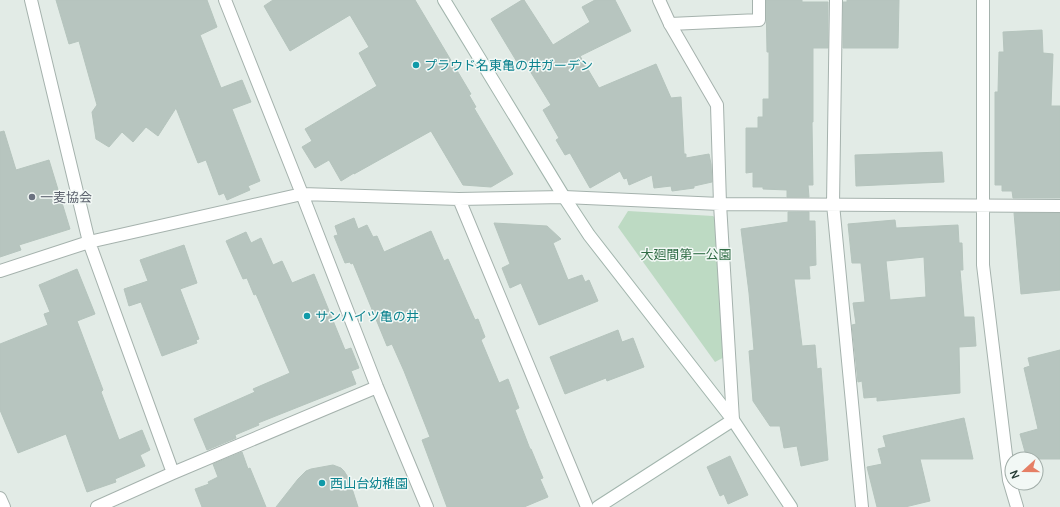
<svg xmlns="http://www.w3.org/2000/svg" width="1060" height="507" viewBox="0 0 1060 507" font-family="Manrope,'Noto Sans JP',sans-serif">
  <rect width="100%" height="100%" fill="#e2ebe6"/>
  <path fill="#bddac3" d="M628,211L713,216L724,226L730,354L715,362L618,227Z"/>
  <path fill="#b7c5bf" stroke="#b5c4bd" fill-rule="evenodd" d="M56,0H207L217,27L200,35L221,88L242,80L251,102L232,109L260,181L248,186L250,190L227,200L224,193L219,195L206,160L198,163L176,108L158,136L146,127L133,142L122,132L109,147L96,139L92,112L97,105L79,41L69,44Z
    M273,0H415L471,94L469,95L476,107L474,108L513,174L491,187L463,185L431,131L354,174V173L341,181L329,160L315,168L302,147L312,141L305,129L377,86L359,53L369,47L350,15L290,51L264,6Z
    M522,0H524L553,45L590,22L582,7L595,0H615L631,31L580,56L599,88L656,64L671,98L681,97L684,154H686V158L709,154L711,164L712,182L694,186V188L672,191L671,186L654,188L652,175L629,185L627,178L624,179L620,171L590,188L570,153L565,155L556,140L559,138L543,110L551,105L522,58L517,62L491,19Z
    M766,0H802V2H828V48H813V122H812L813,185H808L809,197H787V190L763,189V187H753V172L746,173V128H758V117H763V99H769V52H767Z
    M847,0H899L898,48H843V2H847Z
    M1042,30L1043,53L1053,54L1051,106H1060V198H1013L1012,191H1002V185H995V92H998L999,52H1004L1003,32Z
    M4,131L16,170L49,160L70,229L19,245L21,250L0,257V132Z
    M942,152L944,182L856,186L855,155Z
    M788,212H809V221H815L816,265L809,266L810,279H794L802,346L815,345L817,369L821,368L828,460L801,466L797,446L784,448L780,426H770L753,401L749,351L754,350L749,293L741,229L788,222Z
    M1014,213H1060V290L1021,294Z
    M354,218L358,229L367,225L373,237L377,236L384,252L431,231L444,261L448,259L475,320L478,319L485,337L481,340L499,383L508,379L519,408L515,410L530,449H531L543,478L540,479L548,497L524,507H447L422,440L430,437L404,371L392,344L387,346L353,263L351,264L350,262L345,263L334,236L338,235L335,226Z
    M895,220L896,228L958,225L959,243H962L963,270H960L964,317H974L976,346L959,347L960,393L877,401V397L864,398L862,381L858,382L852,325L856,324L853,303L865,302L861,263H852L848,224ZM924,257L926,297L890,300L886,261Z
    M494,223L547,226L561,239L553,243L568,280L582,275L585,282L589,280L598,301L539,325L521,283L510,288L502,268L510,264Z
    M246,232L251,243L261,238L273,265L282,261L292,283L314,274L345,350L351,348L359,368L351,371L356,384L258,423L259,425L235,435L236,438L207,450L194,419L255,392L253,389L290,373L256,294L254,295L247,278L243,279L226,241Z
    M184,245L197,283L180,289L199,339L196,340L197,343L162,356L141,302L129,306L124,289L148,281L140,260Z
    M77,269L95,314L77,321L103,390L101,392L119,440L142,430L150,450L140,455L145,466L115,479L116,482L87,492L66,434L18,453L0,410V344L48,325L44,314L50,312L39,285Z
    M618,330L622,342L633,338L644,367L607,381L606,378L565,394L550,357Z
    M1060,350V459H1027L1020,434L1038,429L1024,368L1030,366L1028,358Z
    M964,418L973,459H920L930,501L905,507H877L867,467L882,464L878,449L886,447L883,436Z
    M242,452L248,469L250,468L266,507H202L195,489L209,484L208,482L218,477L213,464Z
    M730,456L748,495L728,504L724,494L720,496L707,467Z
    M333,465L341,468L344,471L349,479L358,507H276L298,479L306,471L311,469Z"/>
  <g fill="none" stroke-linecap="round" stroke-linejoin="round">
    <defs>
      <path id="lane" d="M670,24L759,20V0"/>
      <path id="street" d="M31,0L89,242L173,473
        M225,0L302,194L377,387L427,507
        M659,0L670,24L717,105L720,204L733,420
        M836,0L833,204L862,507
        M983,0V265L1009,480L1017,507
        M459,199L587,507
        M0,271L89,242L302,194L459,199L564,197L720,204L1060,206
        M0,498L4,507
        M97,507L173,473L377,387"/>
      <path id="secondary" d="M444,0L564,197L589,235L733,420L791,507
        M598,507L733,420"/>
    </defs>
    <use href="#lane" stroke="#a5b2ad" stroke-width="14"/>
    <use href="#street" stroke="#a5b2ad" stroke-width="14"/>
    <use href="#secondary" stroke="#a2b5ad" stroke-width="14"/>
    <use href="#lane" stroke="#fff" stroke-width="12"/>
    <use href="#street" stroke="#fff" stroke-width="12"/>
    <use href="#secondary" stroke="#fff" stroke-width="12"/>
  </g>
  <g fill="#0f9aa8" stroke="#f2f8f5" stroke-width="1.5">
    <circle cx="416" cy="65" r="4"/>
    <circle cx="307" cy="316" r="4"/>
    <circle cx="322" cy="483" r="4"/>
  </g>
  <circle fill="#6b7280" stroke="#f2f8f5" stroke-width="1.5" cx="32" cy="197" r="4"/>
  <g text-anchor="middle" stroke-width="3" stroke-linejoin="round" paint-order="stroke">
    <g font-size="13" fill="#0d838f" stroke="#f2f8f5" text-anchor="start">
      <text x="424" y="70">プラウド名東亀の井ガーデン</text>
      <text x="315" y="321">サンハイツ亀の井</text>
      <text x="330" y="488">西山台幼稚園</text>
    </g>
    <g font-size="13" fill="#5b616d" stroke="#f2f8f5" text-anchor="start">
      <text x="40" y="202">一麦協会</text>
    </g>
    <g font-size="13" fill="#316d46" stroke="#f2f8f5">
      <text x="686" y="259">大廻間第一公園</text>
    </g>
  </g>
  <g transform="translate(1024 471) rotate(249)"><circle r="19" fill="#f2f8f5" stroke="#a0aca7"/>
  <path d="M0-3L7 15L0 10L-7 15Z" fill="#e57f65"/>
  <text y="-6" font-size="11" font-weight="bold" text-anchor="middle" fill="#243a33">N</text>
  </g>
</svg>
